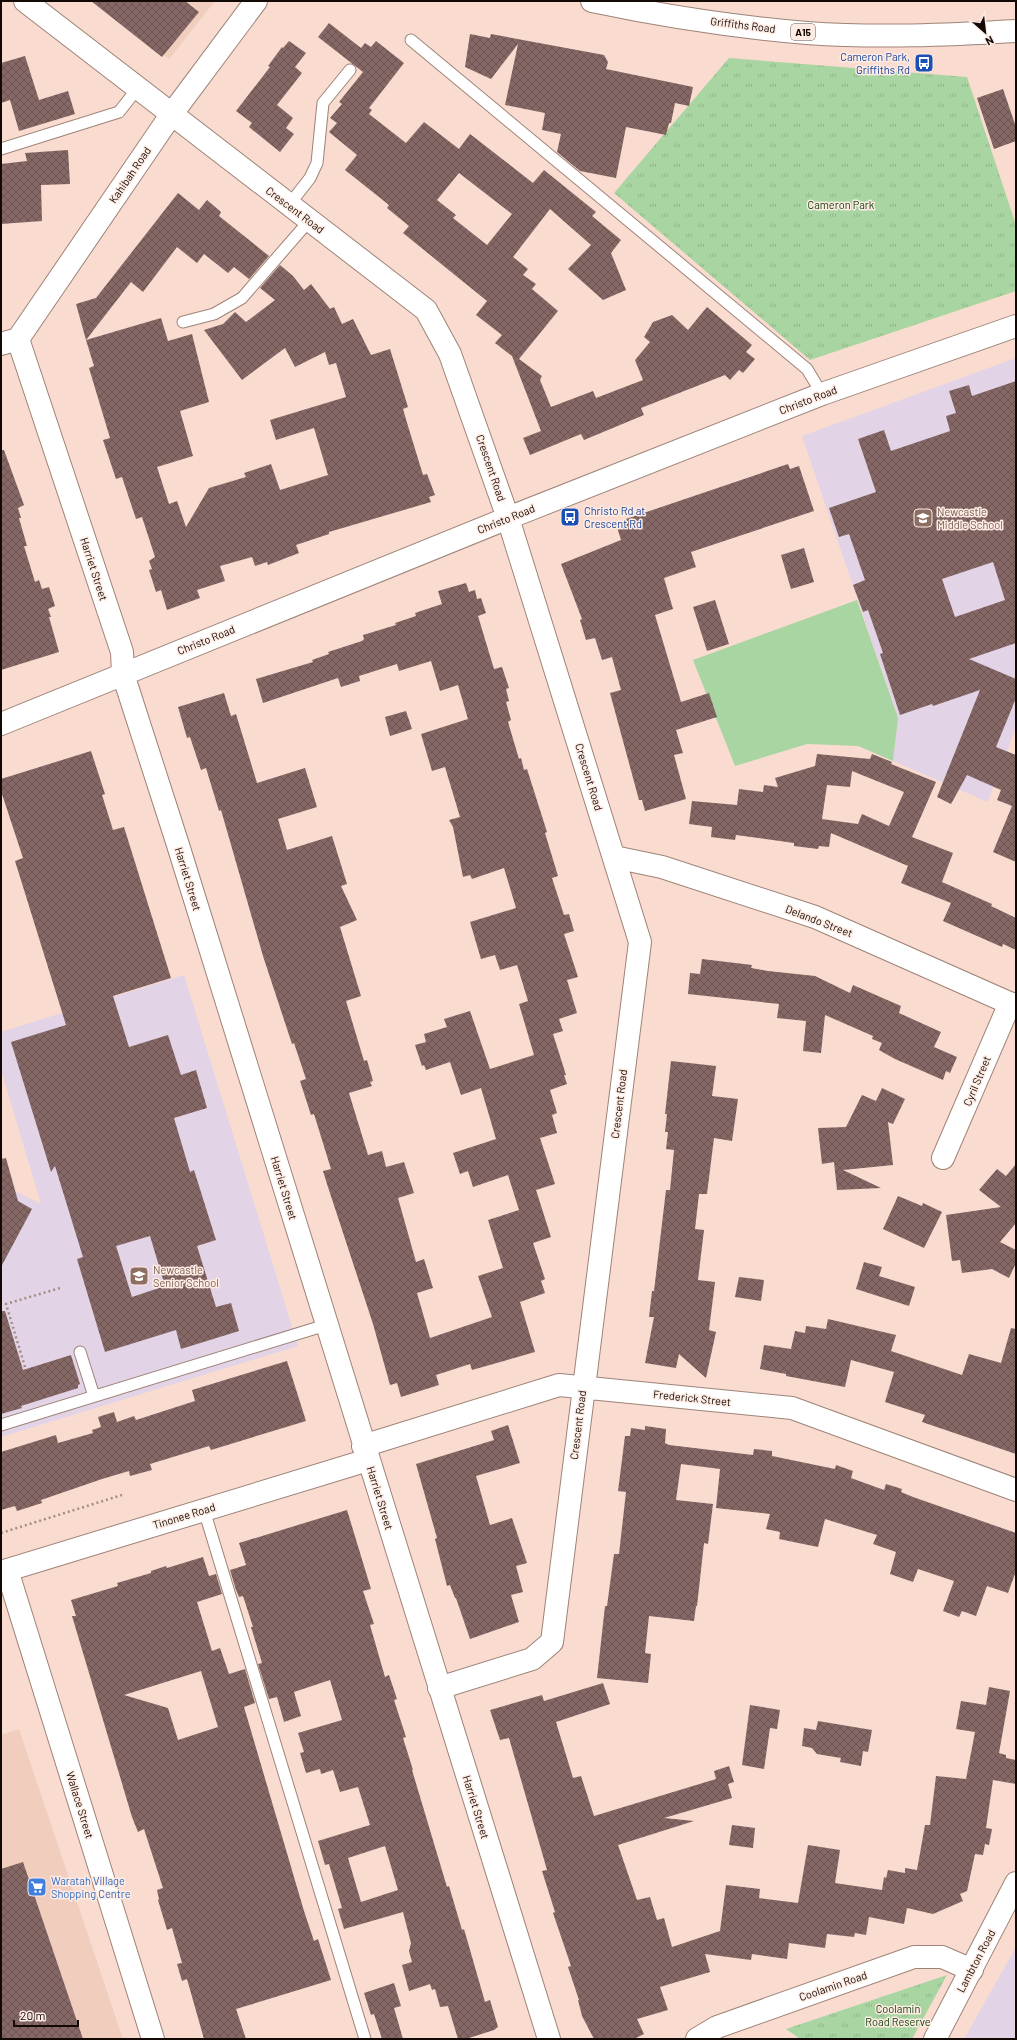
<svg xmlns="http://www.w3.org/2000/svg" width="1017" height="2040" viewBox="0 0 1017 2040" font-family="Barlow,sans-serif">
  <defs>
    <pattern id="park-tufts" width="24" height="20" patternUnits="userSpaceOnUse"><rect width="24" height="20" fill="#a8d5a2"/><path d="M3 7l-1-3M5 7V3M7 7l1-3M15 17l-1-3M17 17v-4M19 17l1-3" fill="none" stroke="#90b68a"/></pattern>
    <pattern id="building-cross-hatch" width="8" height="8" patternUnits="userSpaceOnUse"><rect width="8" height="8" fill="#856865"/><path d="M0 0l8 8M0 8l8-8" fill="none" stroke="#6b5451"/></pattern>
  </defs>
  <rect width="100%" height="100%" fill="#f9dccf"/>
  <path fill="#f1cdbd" d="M94,1H215L169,59Z
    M19,1729L123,2039H1V1735Z"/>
  <path fill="#e2d3e6" d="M1016,358V727L988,802L893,761L898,718L802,436Z
    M184,975L298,1346L1,1437V1187L5,1186L41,1204L1,1070V1032Z
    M1016,1947V2039H964Z"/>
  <path fill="#a8d5a2" d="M857,600L898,718L893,761L858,746L807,744L735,766L693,660Z"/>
  <path fill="url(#park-tufts)" d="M729,58L967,77L1016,225V291L810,360L614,193Z
    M947,1975L912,2039H800L786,2029Z"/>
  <path fill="url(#building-cross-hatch)" fill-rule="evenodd" d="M91,1H185L199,12L162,57Z
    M329,23L361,48L365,43L371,47L376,41L404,63L369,108L372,110L369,114L406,143L424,122L459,149L470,134L533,183L544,170L596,212L592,216L621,240L611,253L626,290L603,300L568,269L591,245L550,209L513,257L528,269L523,275L536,284L532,289L558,311L519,359L542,376L540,380L551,407L593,391L596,398L643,380L635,360L650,342L644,337L653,322L672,315L688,330L707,307L752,345L746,352L755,359L743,373L739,370L730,380L725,375L641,408L644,415L584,440L581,434L530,455L523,438L541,431L512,356L495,343L502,335L476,315L487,301L403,233L409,226L387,208L389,205L345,170L357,155L329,132L337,123L330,118L342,104L339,102L363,72L318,37ZM459,173L512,214L487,245L453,218L456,215L437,200Z
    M470,34L490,38L491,34L604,55L608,62L606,69L693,87L689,106L675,103L671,123H669L666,135L626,127L616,178L580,171L557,152L561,134L542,130L545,113L505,105L518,44L491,79L465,67Z
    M289,41L306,53L295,67L302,73L277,105L293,118L286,128L294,134L280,152L249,127L252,123L236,111L270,67L268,66L282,47L283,48Z
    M25,56L39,100L68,91L75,114L19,131L10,100L1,103V63Z
    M1003,89L1016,127V141L994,149L977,98Z
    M68,150L70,184L41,185L42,221L1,224V164L27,161L25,153Z
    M178,193L199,210L207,200L221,212L219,216L269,256L249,279L234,267L228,273L204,254L197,263L177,247L143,292L131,282L86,340L76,304L96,298Z
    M280,265L293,276L304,290L311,284L330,309L334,307L342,324L353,319L371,355L390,349L408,407L403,409L408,426L423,475L427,474L435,495L429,497L431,502L329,532V534L296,545L299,553L268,565L267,562L255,566L252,557L220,566L225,581L197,590L200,598L167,610L161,590L156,592L149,570L152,569L149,561L155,557L142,517L136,519L122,477L116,479L103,440L110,438L89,368L94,366L86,340L161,318L168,341L192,334L209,402L180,411L193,456L157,467L169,504L177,501L186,527L209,488L246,477L244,473L271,464L280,490L328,475L314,428L276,440L270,420L346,397L336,363L329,365L325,352L295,367L285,348L242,380L204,330L223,324L235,312L246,322L275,300L260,288Z
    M1016,381V643L969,659L1016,679V698L996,747L1016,755V862L993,852L1012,806L997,800L1001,790L967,775L951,804L937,797L980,690L933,706L932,704L900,715L880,654L883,653L868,610L863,612L853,585L865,580L849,534L839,537L829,508L876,492L858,439L884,430L891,451L950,431L946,416L956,413L949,391L969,385L972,396ZM993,562L1005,600L955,617L942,579Z
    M1,450H4L24,505L18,508L21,518H19L27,546H24L35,582L39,580L42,589L49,587L55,606L48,609L51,617H49L59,652L1,670Z
    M788,464L790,469L799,466L814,511L691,552L696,567L664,578L673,609L655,615L681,702L709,693L717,717L676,730L683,753L674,755L686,799L645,811L642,800H639L610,693L621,690L612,657L602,660L595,638L586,640L580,620L582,619L561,564L621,540L616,524L627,521L626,519Z
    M804,548L814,582L791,589L781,555Z
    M466,583L469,592L475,590L477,599L481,598L486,613L478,616L494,669L502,667L509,688L506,689L509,701L506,702L511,720L508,722L519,759L521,758L524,770L527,769L547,832L545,833L558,876L552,878L564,915L569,914L574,931L564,934L578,977L567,980L577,1013L559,1019L563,1031L553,1034L566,1075H564L567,1084L550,1090L557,1113L552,1115L557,1133L540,1138L555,1184L536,1190L551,1237L533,1243L545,1279L541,1281L545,1293L520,1302L535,1352L472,1370L470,1364L436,1375L439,1385L401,1397L397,1383L390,1385L373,1324L327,1184L323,1171L331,1169L314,1114L311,1115L300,1081L306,1079L294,1043L292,1044L263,956L221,810L219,811L206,768L201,770L190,737L187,738L178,707L224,693L231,716L236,714L257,783L305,768L317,807L278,819L287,850L332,836L347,884L341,886L357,920L340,927L361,996L346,1001L364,1061L367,1060L373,1081L370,1082L372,1086L349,1093L368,1155L382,1151L386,1167L404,1162L414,1193L398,1198L416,1262L424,1259L433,1288L417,1293L430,1338L492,1317L478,1276L503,1268L488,1220L519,1210L508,1175L473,1187L468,1171L460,1174L453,1153L496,1139L481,1088L461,1095L450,1062L426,1070L424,1065L422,1066L415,1045L426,1042L424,1034L447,1027L444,1019L470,1011L490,1069L534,1055L519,1004L528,1001L517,965L500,970L495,955L481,959L470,922L516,908L504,868L472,879L470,875L463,877L453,827L449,820L460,817L445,767L432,771L421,734L468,719L458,685L440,691L431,661L399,671L397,664L359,676L360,681L341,687L338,678L263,703L256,679L313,662L312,660L329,654L328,652L362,641L364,639L363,635L396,625L395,623L416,616L415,613L442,604L438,591Z
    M715,600L729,644L707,651L693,607Z
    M406,711L412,729L390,736L385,717Z
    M91,751L105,794L102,795L113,830L124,827L171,978L113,996L129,1047L168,1035L181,1075L196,1070L207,1108L174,1118L190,1172L194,1170L216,1240L197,1246L216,1307L231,1303L239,1331L181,1349L176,1330L105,1352L77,1259L83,1257L55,1166L51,1172L11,1042L66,1025L15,861L23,858L1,791V779ZM150,1236L165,1286L132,1297L116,1246Z
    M817,754L870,759L872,754L892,762L891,764L936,782L912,837L953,853L942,882L992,904L991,906L1016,918V950L1003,944L1002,947L943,921L951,903L901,883L908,866L831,833L829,847L819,846L818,849L794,846V843L736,835L735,840L711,837L712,827L689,824L692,801L737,805L739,789L763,792L764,785L778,787L775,778L815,766ZM852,771L904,792L889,826L862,814L858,824L822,819L827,785L850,787Z
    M702,959L752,965L751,968L768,971L815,976L850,993L853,985L901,1006L899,1013L941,1032L934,1047L957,1057L950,1073L946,1071L943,1080L895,1059L879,1050L882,1043L872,1039L873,1036L825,1015L821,1053L803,1051L806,1021L777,1018L779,1004L688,994L690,973L700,974Z
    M671,1061L716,1066L712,1096L738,1099L732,1141L714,1138L707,1194H699L695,1229L704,1230L698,1280L715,1282L709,1330L716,1332L706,1378L679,1354L676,1368L645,1363L654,1317H649L652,1291H654L666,1190H670L674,1150L666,1149L668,1132H665L667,1114H665Z
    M882,1088L905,1099L893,1124L888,1122L893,1165L843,1170L881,1188L837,1190L834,1162L822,1164L818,1128L846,1127L862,1095L876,1101Z
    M6,1158L18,1201L32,1209L1,1267V1159Z
    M1016,1164V1223L1000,1242L1016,1250V1263L1009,1278L992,1269L962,1273L960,1260L952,1261L946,1215L1001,1207L979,1190L997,1169L1006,1176Z
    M898,1196L922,1206L923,1203L942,1212L924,1248L883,1229Z
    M864,1262L882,1267L879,1276L915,1287L909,1306L856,1289Z
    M739,1277L764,1280L761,1301L735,1297Z
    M1,1311H5L23,1370L71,1355L80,1384L78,1385V1388L21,1406L22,1408L1,1414Z
    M828,1319L896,1335L891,1351L962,1375L969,1354L1001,1363L1011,1328L1016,1329V1454L922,1422L925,1415L885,1402L894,1372L851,1360L845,1387L786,1376V1374L760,1369L764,1345L791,1349L795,1331L805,1333L806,1326L826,1329Z
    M287,1361L306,1421L211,1450L209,1446L150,1464L152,1470L130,1476L129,1471L102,1479L41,1500L42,1503L17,1511L15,1506L1,1510V1452L56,1435L58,1443L93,1433L92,1430L101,1427L98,1417L114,1412L117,1422L134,1416L136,1420L195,1401L192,1390Z
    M508,1425L520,1463L476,1476L490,1525L512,1518L527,1563L516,1566L523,1592L511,1595L519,1622L470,1639L456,1598H455L450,1585L447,1586L435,1539L437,1538L416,1464L494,1440L491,1431Z
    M645,1426L666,1429L665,1443L669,1445L753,1455L754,1449L772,1451V1456L835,1469L836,1465L853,1471L851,1478L884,1490L886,1484L902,1489L901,1492L913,1497L1016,1533V1571L1008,1593L987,1586L976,1616L962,1611L959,1617L943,1611L954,1581L918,1569L913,1582L890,1574L896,1552L873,1544L877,1535L825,1519L818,1547L779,1539L780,1532L766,1529L770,1514L716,1508L720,1469L681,1464L676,1500L713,1504L708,1544L704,1543L697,1606H696L694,1621L649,1616L645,1653L651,1654L648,1683L597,1678L605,1606H607L614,1554H619L626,1492L618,1491L625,1436H630L631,1428L645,1430Z
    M347,1510L371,1589L363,1591L374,1624L370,1625L385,1677L389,1675L397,1699L394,1700L406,1737L403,1738L413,1770H412L447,1887L449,1886L462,1930L464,1929L485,2002L490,2000L498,2027L494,2030L466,2039H458L448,2006L440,2007L435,1989L432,1990L430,1984L409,1991L402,1965L412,1962L409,1951L411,1943L403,1912L344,1929L338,1909L342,1908L329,1864L325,1865L318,1841L370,1825L358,1787L340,1792L333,1770L321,1774L320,1769L306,1773L300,1753L304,1752L298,1733L342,1720L330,1680L294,1692L301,1716L284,1722L277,1697L269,1699L258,1664L262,1663L251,1627H253L243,1596L239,1597L236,1590L230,1570L246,1565L239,1543ZM385,1846L398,1890L361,1902L348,1858Z
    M203,1557L209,1576L216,1574L222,1594L197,1602L212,1651L220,1648L229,1674L245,1669L255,1703L244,1707L304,1911L314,1941L318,1939L331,1980L236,2009L246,2039H204L187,1979L182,1981L177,1964L182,1963L172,1928L167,1930L158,1900L159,1899L157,1890L163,1888L144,1829L138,1832L132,1817L72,1616H76L71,1600L118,1586L117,1583L151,1573V1571L166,1566L167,1568ZM201,1671L218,1727L178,1740L168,1708L124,1695Z
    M603,1683L610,1704L556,1722L573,1778L581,1776L594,1816L716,1779L714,1771L729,1766L734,1782L728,1784L732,1798L664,1818L694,1821L618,1845L637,1900L650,1897L657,1920L664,1918L672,1947L720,1931L726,1885L760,1889L759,1898L798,1903L808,1845L840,1850L835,1883L882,1890L884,1877L886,1878L888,1870L905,1873V1868L917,1870L925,1825H930L936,1776L966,1779L975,1732L956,1729L961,1701L986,1705L989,1687L1010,1691L999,1753L1006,1755V1758L1016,1760V1784L993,1780L986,1828L992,1829L989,1845L985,1844L983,1855L975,1854L967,1891L960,1894L963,1901L933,1914L907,1908L904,1924L869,1917L866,1935L855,1933L854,1937L827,1934L825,1948L789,1943L787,1959L752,1954L751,1960L705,1954L710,1972L660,1987L668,2010L637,2019L644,2034L634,2039H594L582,2016L578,2000H579L568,1967L571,1966L553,1913L555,1912L542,1871L547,1870L509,1738L500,1740L490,1710L542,1695L544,1701Z
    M750,1705L780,1710L777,1729L770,1728L764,1769L742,1765Z
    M818,1721L872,1730L868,1752L863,1751L861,1766L840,1762L841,1758L817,1754L812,1748L802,1746L804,1728L816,1730Z
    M732,1825L755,1828L753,1848L729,1845Z
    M23,1862L83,2039H1V1869Z
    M394,1983L401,2006L394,2008L403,2039H382L374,2014L371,2015L364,1993Z"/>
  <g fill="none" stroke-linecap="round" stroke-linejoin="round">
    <defs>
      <path id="service" d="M411,40L807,369L822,394
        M1,149L119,112L137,89
        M289,205L310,178L317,163L323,103L350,70
        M183,322L214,314L242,298L309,221
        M80,1352L94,1396
        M1,1425L326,1325
        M204,1510L365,2039"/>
      <path id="minor" d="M25,1L426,310L450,354L508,518L640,942L552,1642L532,1659L439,1688
        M18,339L122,652L123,674L178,845L549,2039
        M1,344L18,339L171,115L256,1
        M1,724L508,518L822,394L1016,326
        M614,857L662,867L815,917L1016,1006
        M943,1158L1010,1003
        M363,1446L559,1385L792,1408L1016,1490
        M7,1570L153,2039
        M1,1572L368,1460
        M697,2039L717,2027L914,1957H942L972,1970"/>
      <path id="tertiary" d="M935,2039L1016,1883"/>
      <path id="trunk" d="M592,1C663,16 735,27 807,33C877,38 947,35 1016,31"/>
    </defs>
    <use href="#service" stroke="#9e8378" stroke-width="13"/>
    <use href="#minor" stroke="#9e8378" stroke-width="24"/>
    <use href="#tertiary" stroke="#9e8378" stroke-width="24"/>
    <use href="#trunk" stroke="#9e8378" stroke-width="24"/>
    <path stroke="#a38d83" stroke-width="2.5" stroke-dasharray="2 3" stroke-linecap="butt" d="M25,1367L6,1304L60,1288
      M1,1533L122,1495"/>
    <use href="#service" stroke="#fff" stroke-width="11"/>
    <use href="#minor" stroke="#fff" stroke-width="22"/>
    <use href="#tertiary" stroke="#fff" stroke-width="22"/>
    <use href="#trunk" stroke="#fff" stroke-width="22"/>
  </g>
  <defs>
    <symbol id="bus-square" viewBox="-11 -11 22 22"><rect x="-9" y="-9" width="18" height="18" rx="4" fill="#1a4fb4" stroke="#feece4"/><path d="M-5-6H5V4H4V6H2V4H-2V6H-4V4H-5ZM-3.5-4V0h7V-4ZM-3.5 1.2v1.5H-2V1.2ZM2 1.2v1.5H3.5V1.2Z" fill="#fff"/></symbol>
    <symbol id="school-square" viewBox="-11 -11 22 22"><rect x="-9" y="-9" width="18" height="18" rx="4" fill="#8d6e63" stroke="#feece4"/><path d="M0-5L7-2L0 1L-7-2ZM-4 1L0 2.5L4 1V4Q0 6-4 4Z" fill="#fff"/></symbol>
    <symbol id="supermarket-square" viewBox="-11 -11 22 22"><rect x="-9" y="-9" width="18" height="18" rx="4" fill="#3f7fe0" stroke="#feece4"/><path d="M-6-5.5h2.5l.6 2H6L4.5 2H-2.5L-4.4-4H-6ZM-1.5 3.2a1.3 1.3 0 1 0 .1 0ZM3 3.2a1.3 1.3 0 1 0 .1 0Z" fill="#fff"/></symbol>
  </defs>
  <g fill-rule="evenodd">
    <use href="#bus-square" x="913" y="52" width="22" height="22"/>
    <use href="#bus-square" x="559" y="506" width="22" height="22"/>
    <use href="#school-square" x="912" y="507" width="22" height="22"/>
    <use href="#school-square" x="128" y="1265" width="22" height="22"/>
    <use href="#supermarket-square" x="26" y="1876" width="22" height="22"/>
  </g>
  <g text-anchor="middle" stroke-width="3" stroke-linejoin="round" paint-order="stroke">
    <rect fill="#feece4" stroke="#594d48" stroke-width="1" x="791" y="24" width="24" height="16" rx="3"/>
    <g font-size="10" font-weight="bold" fill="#120905">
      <text x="803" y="36">A15</text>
    </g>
    <g font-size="11" fill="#120905" stroke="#feece4">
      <text transform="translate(743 25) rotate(7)" y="4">Griffiths Road</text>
      <text transform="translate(130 175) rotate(-56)" y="4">Kahibah Road</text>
      <text transform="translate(295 210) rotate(37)" y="4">Crescent Road</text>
      <text transform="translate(808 400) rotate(-21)" y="4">Christo Road</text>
      <text transform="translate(491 468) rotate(71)" y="4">Crescent Road</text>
      <text transform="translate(506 519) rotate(-22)" y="4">Christo Road</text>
      <text transform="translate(94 569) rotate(72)" y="4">Harriet Street</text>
      <text transform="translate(206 640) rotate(-22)" y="4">Christo Road</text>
      <text transform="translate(589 777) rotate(73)" y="4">Crescent Road</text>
      <text transform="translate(188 879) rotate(73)" y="4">Harriet Street</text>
      <text transform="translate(819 921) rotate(21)" y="4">Delando Street</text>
      <text transform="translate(977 1081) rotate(-67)" y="4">Cyril Street</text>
      <text transform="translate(619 1104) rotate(-83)" y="4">Crescent Road</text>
      <text transform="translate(284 1188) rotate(73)" y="4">Harriet Street</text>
      <text transform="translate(692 1398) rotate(6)" y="4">Frederick Street</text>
      <text transform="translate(578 1425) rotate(-83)" y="4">Crescent Road</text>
      <text transform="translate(380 1498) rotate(73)" y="4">Harriet Street</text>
      <text transform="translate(184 1516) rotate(-17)" y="4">Tinonee Road</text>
      <text transform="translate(80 1805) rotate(73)" y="4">Wallace Street</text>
      <text transform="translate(476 1807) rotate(73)" y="4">Harriet Street</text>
      <text transform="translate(976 1961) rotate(-62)" y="4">Lambton Road</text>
      <text transform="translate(833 1986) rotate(-19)" y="4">Coolamin Road</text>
    </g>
    <g font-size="11" fill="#164399" stroke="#feece4" text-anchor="end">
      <text x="910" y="61">Cameron Park,<tspan x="910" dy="13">Griffiths Rd</tspan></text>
      <text x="584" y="515" text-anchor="start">Christo Rd at<tspan x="584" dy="13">Crescent Rd</tspan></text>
    </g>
    <g font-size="11" fill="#11430b" stroke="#feece4">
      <text x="841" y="209">Cameron Park</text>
      <text x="898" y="2013">Coolamin<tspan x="898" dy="13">Road Reserve</tspan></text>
    </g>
    <g font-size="11" fill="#785e54" stroke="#feece4" text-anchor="start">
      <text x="937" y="516">Newcastle<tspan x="937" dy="13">Middle School</tspan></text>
      <text x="153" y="1274">Newcastle<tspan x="153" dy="13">Senior School</tspan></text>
    </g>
    <g font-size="11" fill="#366cbe" stroke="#feece4" text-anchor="start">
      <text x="51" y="1885">Waratah Village<tspan x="51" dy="13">Shopping Centre</tspan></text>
    </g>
  </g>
  <rect width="1017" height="2040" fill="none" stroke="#120905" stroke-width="4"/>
  <g transform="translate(985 32) rotate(152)" stroke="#feece4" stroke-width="3" paint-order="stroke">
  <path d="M0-3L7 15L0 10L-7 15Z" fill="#120905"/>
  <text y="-6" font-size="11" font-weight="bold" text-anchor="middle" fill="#120905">N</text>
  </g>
  <path d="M14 2020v6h64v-6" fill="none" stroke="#120905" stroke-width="2"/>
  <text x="20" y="2020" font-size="12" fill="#120905" stroke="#feece4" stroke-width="3" paint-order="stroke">20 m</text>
</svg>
